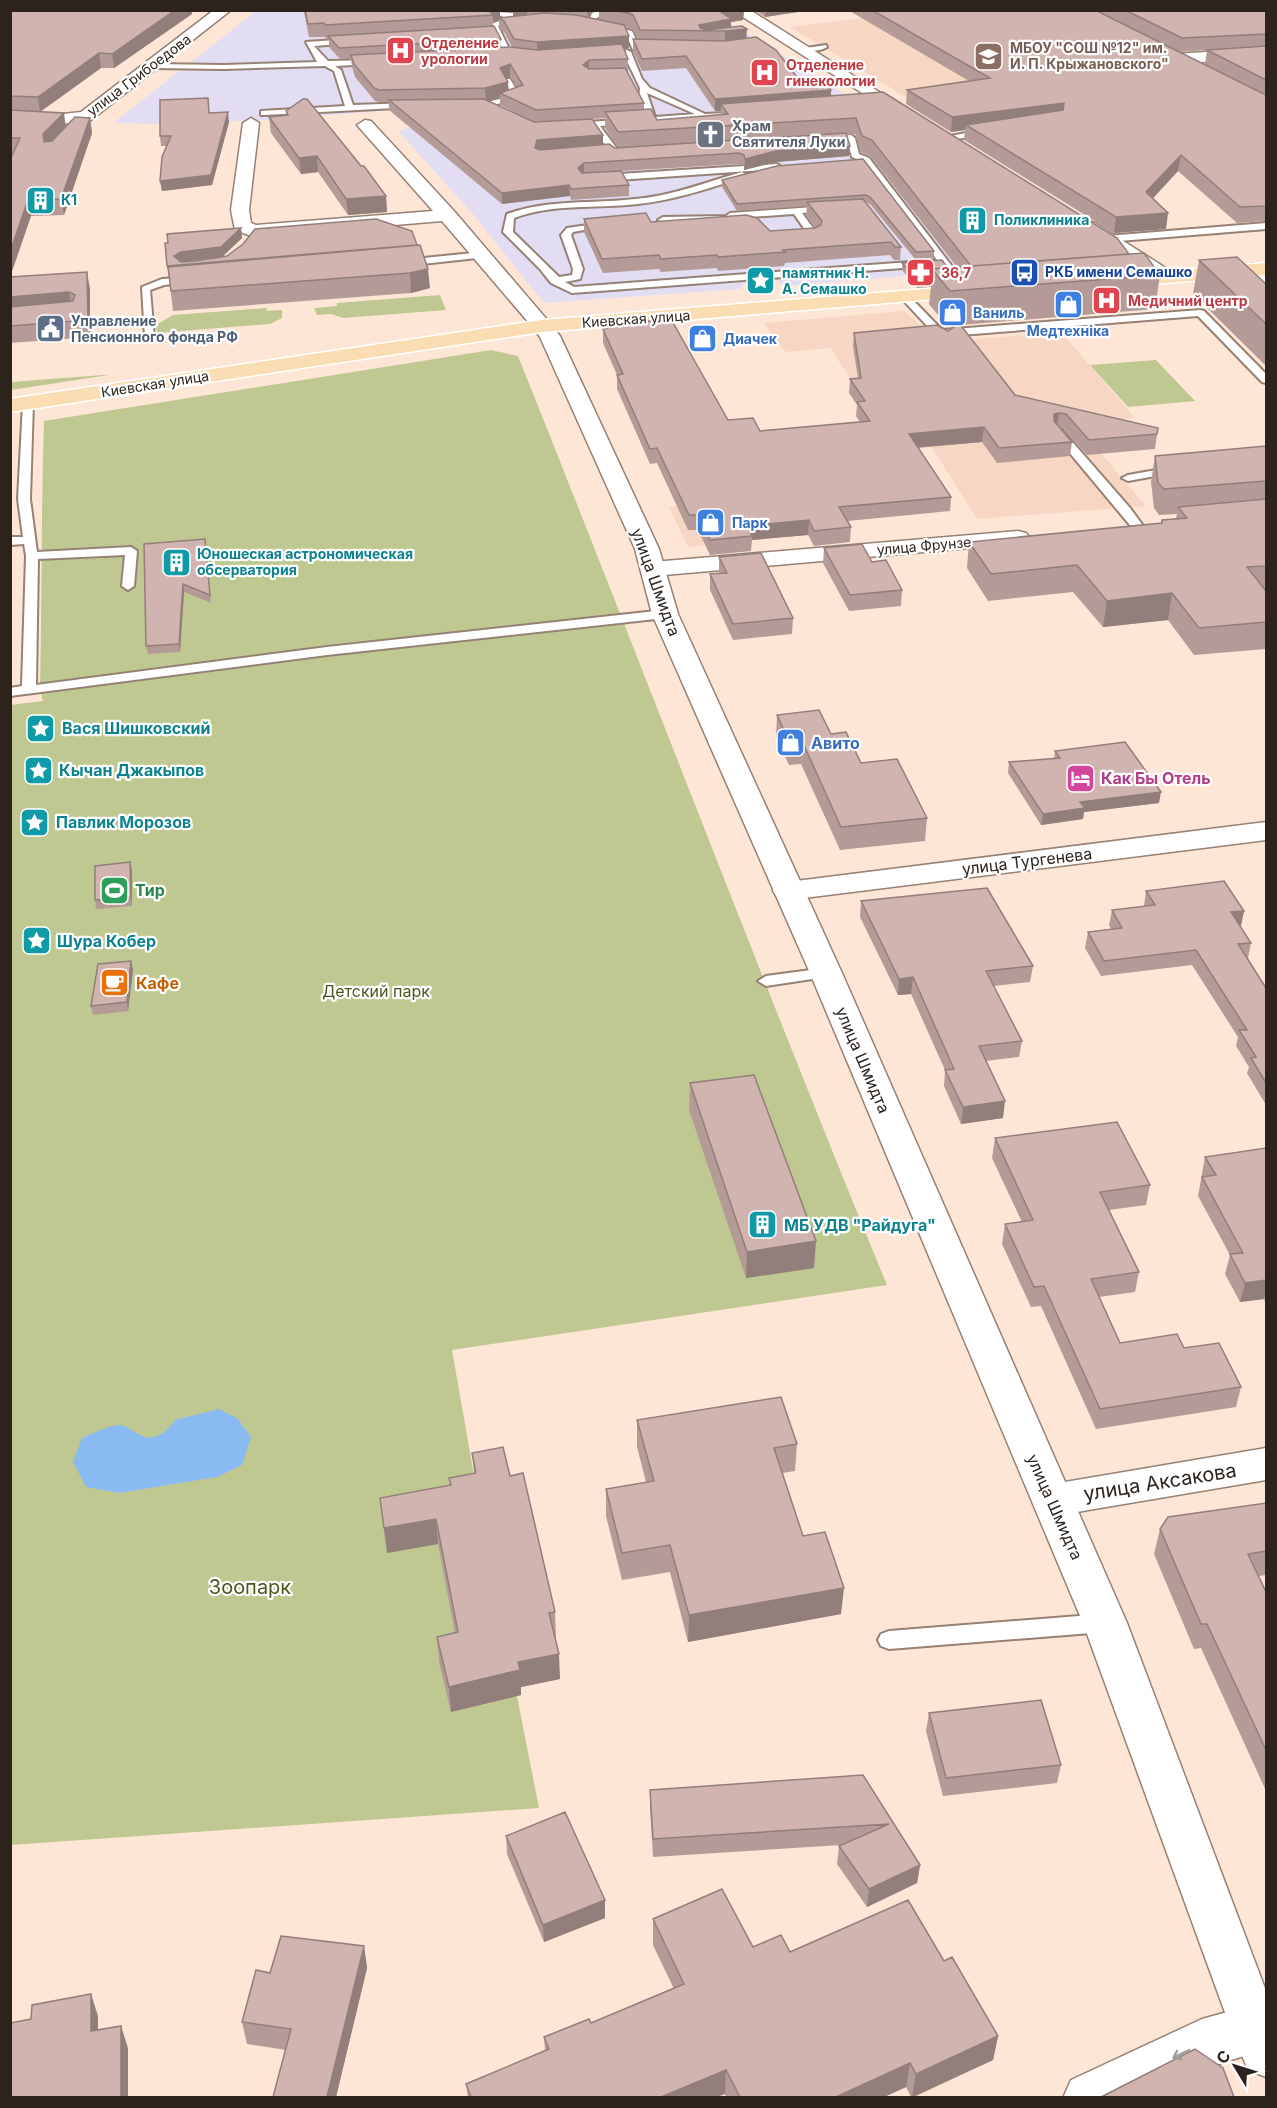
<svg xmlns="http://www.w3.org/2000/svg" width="1277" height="2108" viewBox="0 0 1277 2108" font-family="Inter,sans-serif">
  <rect width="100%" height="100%" fill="#fee6d7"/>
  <path fill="#f7d7c4" d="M925,10L1158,64L909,99L790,27Z
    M904,311L940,342L1061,332L1135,418L1076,424L1146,506L977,519L893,386L858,390L830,348L785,352L764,323Z
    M727,501L747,541L688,547L669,507Z"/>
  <path fill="#e3ddf3" d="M256,11H711L860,104L987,262L899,267L906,276L785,286L778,281L764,279L747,282L742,285L741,289L544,303L472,213L399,132L415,124L409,109L262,120L170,124L113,123Z"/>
  <path fill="#c0c891" d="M440,295L446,310L343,318L331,314L317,315L314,308L337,306V303Z
    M267,308L266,311L282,310V318L270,324L157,333L156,325L173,315Z
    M491,350L518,356C642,665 760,977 887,1285L452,1350L478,1498L539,1808L11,1845L10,705L43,701L40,689C42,599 41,510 44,421Z
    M1156,360L1195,401L1128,407L1090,365Z
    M103,375H109L11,390V382Z"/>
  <path fill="#89bbf2" d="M219,1409L237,1418L251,1437L242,1465L217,1477L119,1493L86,1487L73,1462L82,1438C92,1434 107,1426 118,1425C127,1425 133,1432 140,1435C154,1443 168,1431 175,1420Z"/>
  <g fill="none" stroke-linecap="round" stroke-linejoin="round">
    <defs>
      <path id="service" d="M461,10L513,13V17L498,26L513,57H507L496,35L479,36L475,34L493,31L490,25L503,16Z
        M602,10H609L610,13L598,17L595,21L632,31L639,46L652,47V51L633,50L626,34L588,24L592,13Z
        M351,39L355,41L354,43L314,46L328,61L374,60L378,62L374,64L335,66L341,70L353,105L411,103L415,105L414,107L264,115H261V111L345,106L334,71L325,66L224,69L152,68L148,66L152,64L224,65L317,62L306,42Z
        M826,45L827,47C821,51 805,53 799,49Z
        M627,50L631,52L642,79L650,88L705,114L724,113L728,115L724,117L600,126L618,150L630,153L626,156L612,155L592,126L573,127L569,125L573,123L647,118L639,97L640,88L624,55L603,56L599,54ZM647,93L695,114L655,117Z
        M504,79H510L521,97L520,99L483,107V103L512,96Z
        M985,129L988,130V134L945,141L941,138Z
        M851,135L855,138L859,154L869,158L951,265V269H945L942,265L572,293L551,283L540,269L503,232L507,214C549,199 591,204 635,199C672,196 706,182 742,172L746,175L745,177C710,188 675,200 638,204C596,209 555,203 514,218L513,232L559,277L572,275L573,269L561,235L567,228L608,222V226L573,232L571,235L583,269L580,279L565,282L574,287L937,260L863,162L852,157L847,141L826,143L822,140L826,137Z
        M776,164L779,165V169L603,181L599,178L603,175Z
        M827,206L832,209L830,211L802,213L819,236L803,240L798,237L800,235L808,234L794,214L737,218L745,220L747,222L742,225L720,220L663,223L658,220L663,217L726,216L730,213Z
        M1266,223V229L1107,242L1102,239L1107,236Z
        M483,252L488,255L486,257L404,266L399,263L404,260Z
        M190,277L195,280L193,282L164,285L150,290L154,336L145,338L142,287L162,279Z
        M902,295H908L942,330L1200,310L1204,311L1266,374V383L1262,382L1198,316L948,336L953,342L948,345L944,344L902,299Z
        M28,400L33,403L30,499L37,552L131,547L137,551L134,586L128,590L122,586L125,555L38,559L36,685L327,647L665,610L671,614L665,618L327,655L10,696V688L22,686L26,556L24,544L10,545V537H23L18,499L23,403Z
        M1058,429L1062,430L1130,508L1144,527L1142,530H1134L1054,434V430Z
        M1173,467L1177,468V472L1128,481L1122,478L1128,475Z
        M826,968L832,970L834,973L832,976L766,986L758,981L766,976Z
        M1104,1614L1112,1617L1115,1623L1112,1629L1104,1632L889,1649L881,1646L878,1640L881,1634L889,1631Z"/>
      <path id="minor" d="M214,10H231L91,120L54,125L10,122V112L54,115L81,112Z
        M251,118L259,123L249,210L251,223L256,225L433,211L357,125L365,120L371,121L454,211L549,322L552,326L549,330H535L442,221L254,237L235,230L231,210L243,123Z
        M1252,264L1259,266L1266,273V289L1259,287L1242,270L1245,266Z
        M1018,531L1026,533L1030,538L1026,543L653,576L644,574L641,569L644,564L653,562Z
        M1266,822V840L788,900L777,897L773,891L777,885L788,882Z
        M1266,1448V1480L1053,1516L1039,1512L1033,1500L1039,1488L1053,1484Z
        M1256,2004L1266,2009V2049L1209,2067L1146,2098H1063L1071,2080L1202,2019Z"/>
      <path id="tertiary" d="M732,10H750L920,118L918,121H906Z
        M1266,48V58L1175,64L1167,59L1175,54Z
        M1088,221L1095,223L1172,272L1175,276L1172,280H1158L1081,231L1079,227L1081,223Z"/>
      <path id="secondary" d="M542,320L549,322L560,336L659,549L678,614L842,973L1127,1623L1266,1991V2077L1248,2070L1231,2029L1083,1623L810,973L652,614L635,549L540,337L532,326L535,322Z"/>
      <path id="primary" d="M1266,263V275L1115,287L1108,285L1105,281L1108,277L1115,275Z
        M976,285L983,287L986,291L983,295L542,332L10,412V399L542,320Z"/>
    </defs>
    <use href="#service" stroke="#978174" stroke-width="4"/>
    <use href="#minor" stroke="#978174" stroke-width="3"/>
    <use href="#tertiary" stroke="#978174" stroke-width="3"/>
    <use href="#secondary" stroke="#978174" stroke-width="3"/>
    <use href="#primary" stroke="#fff" stroke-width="3"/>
    <use href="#service" fill="#fff" fill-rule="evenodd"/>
    <use href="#minor" fill="#fff" fill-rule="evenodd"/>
    <use href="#tertiary" fill="#fff" fill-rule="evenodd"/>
    <use href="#secondary" fill="#fff" fill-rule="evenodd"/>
    <use href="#primary" fill="#faddb3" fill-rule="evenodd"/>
  </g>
  <path fill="#b49b97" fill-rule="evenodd" d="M10,10H191L192,14L114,68H101L41,111L66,127L90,118L92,133L64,215L31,216L10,277L13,153H10Z
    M296,10H500V18L514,16V13L503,10H593L591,11L588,17L599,20V10H744L743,20L731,22V27L800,81L831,90V96L1129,254L1160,275L1155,309L960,325L1015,395L1157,434L1155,449L1087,455L1064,429L1059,427L1072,442L1070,456L997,463L982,442L918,448L951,497L950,511L848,521L851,527L850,542L814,546L808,535L752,540L751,551L710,555L698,530H688L657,463L650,464L617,389V375L603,343V329L728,420L760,431L860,422L856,416L857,405L849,393L850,379L858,378L853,346L854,333L948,331L953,328V326H947L929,304L931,287L917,288L902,270V263L948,268L957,267L871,157L861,152L855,134L846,135L849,156L776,162L744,170V166L739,164L621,171L629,185V196L571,200L570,196L502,204L389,110V102H380L375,101L355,77L352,67L351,59H340L329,47V38L326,39L325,37H309L304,12H297ZM499,21V29L504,32L512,47H501V39L493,26V23ZM625,27L633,29L638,39H633V51L642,71L686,68L715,111H721V115L657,120L644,110V103L627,72H628V59L624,48H629ZM510,77L517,87L508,90V82L506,78ZM500,97V105L534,122L487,100ZM605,118V128L618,147L615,148L603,144L592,119Z
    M755,10H811L765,17Z
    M848,10H1095L1227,76L1205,64L1207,50L1179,52L1096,10H1266V221L1237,223L1178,171L1153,198L1166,229L1114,233L964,140L965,130L951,132L906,104L907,90L969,81Z
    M286,111L361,166L386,196L387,212L348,215L318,172L301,174L271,133L269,117L286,115Z
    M209,113L229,122L212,185L162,191L160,181L166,146H161L160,136Z
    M863,159L934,251V258L915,259L870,204L866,202H865L901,247L900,260H894L890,255L785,263L784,266L718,271L717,268L661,272L659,269L603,273L584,232V219L651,222L770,231L816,228L806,215L807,206L737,211L722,187V180Z
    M376,219L430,288L411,293L173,311L165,243H168L167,234L241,228L242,238L222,257ZM216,257L195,261L182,262Z
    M1199,260L1266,284V366L1193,294Z
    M10,277L90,289V337L10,343Z
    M1266,446V649L1194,655L1168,620L1103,627L1073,592L988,601L967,568L969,542L1161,523L1162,520L1176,519L1177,514L1159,515L1154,508L1151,482L1155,456Z
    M206,547L211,603L184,592L180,652L148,654L146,646Z
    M824,548L872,562L902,590L901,606L849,611L823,563Z
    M719,557L793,618L792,634L733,640L710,590V574H719Z
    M777,715L831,734L861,763L927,818L925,841L840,850L801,764L789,765L776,737Z
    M1055,751L1159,803L1084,812L1083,819L1041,825L1008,773L1009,762L1054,759Z
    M130,862L132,871V906L96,909L95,900Z
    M1146,891L1244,911L1240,926L1251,943L1248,958L1266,988V1105L1247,1073L1249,1067L1236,1046L1238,1037L1192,965L1101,976L1085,948L1088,932L1111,929L1109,925L1112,910L1144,906Z
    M861,901L1033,966L1030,982L994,986L1022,1041L1019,1057L986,1061L1003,1118L961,1124L944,1086L945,1070L911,994L898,995L860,917Z
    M131,961L133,970L128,1011L93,1015L91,1006Z
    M690,1083L814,1268L746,1278L689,1110Z
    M995,1138L1150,1185L1146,1205L1109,1210L1139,1272L1135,1292L1099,1297L1120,1343L1184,1348L1241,1387L1236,1407L1096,1429L1041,1306L1031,1307L1002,1244L1005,1224L1022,1222L992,1158Z
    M1266,1148V1305L1264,1299L1240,1302L1225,1274L1230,1255L1198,1196L1205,1157Z
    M637,1420L797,1444L795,1471L782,1473L803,1536L841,1614L688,1642L670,1572L622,1580L606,1516V1489L646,1482L637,1447Z
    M472,1453L510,1476L555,1612L556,1637L555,1638L560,1679L521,1687V1695L451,1712L439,1662L437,1637L455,1633L438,1544L387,1553L380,1498L450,1485L449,1478L474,1473Z
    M1266,1503V1575L1259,1576L1266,1592V1791L1201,1648L1194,1649L1154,1554L1160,1529Z
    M929,1713L1061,1765L1057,1783L943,1796L926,1731Z
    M863,1775L920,1865L917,1883L867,1907L837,1864L839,1846L841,1845L653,1857L650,1808V1790Z
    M506,1836L605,1900V1918L544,1942L507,1854Z
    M653,1919L753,1947L790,1952L944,1961L998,2036L993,2060L914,2097H911L906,2087L884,2097H726L725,2094L545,2051L544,2037L591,2023L674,1989L653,1945Z
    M364,1946L367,1968L336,2097H273L286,2050L247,2044L242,2022L270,1973Z
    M466,2084L471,2097H468Z"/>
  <path fill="#927e7b" d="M175,10H191L192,14L114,68L112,54Z
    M488,10H500V19L499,18V21L493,23V15Z
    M514,10H527V15L514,18Z
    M587,10H593L591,11L588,18Z
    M717,10H744L743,20L731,22V30L747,29L746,43L725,45V31H699V25Z
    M766,10H811L765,17Z
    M629,36V48L537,54V42Z
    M99,53L101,68L40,112L38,97Z
    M589,60V73L583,65Z
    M510,64V77L501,80L500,68Z
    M508,82L509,95L500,93V97L486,101L485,88Z
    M831,90V102L721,104V111H715V99Z
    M1064,103L1063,117L966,125L965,130L951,132L952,117Z
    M228,112L229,122L212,185L162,191L160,181Z
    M64,113L66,128L45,149L43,134Z
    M90,118L92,133L64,215L61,199Z
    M603,135V145L537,151L535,148L537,140Z
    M850,146L849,156L776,162L744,170L745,159L776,151Z
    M1181,155L1178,171L1144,208L1146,192Z
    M317,156L318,172L301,174L299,158Z
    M584,163V174L578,168Z
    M569,185L570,196L502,204V193Z
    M386,196L387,212L348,215L346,199Z
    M28,200L31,216L10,277V252Z
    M1168,213L1166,229L1114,233L1116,217Z
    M241,228L242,238L222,257L182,262L417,245L169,276L167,266L174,256L181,252Z
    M428,269L430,288L411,293L410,273Z
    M87,272L90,289V337L88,320Z
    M69,292L72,309L10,314V297Z
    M1059,413L1057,427L1052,429L1054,414Z
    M984,427L982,442L908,448L909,434Z
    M809,520L808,535L752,540V536L747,526Z
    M183,584L184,592L180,652L179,644Z
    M1172,593L1168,620L1103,627L1107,601Z
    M1161,792L1159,803L1084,812L1083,819L1041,825L1043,814L1080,802Z
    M130,862L132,871V906L131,897Z
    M1244,911L1241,926L1228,928L1231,912Z
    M131,961L133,970L128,1011L127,1002Z
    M913,977L911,994L898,995L899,979Z
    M1005,1101L1003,1118L961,1124L963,1107Z
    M816,1241L814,1268L746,1278L747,1252Z
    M1266,1280V1290L1264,1299L1240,1302L1245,1283Z
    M436,1519L438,1544L387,1553L384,1528Z
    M844,1588L841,1614L688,1642L689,1615Z
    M559,1654L560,1679L521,1687V1695L451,1712L449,1687L518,1662Z
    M920,1865L917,1883L867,1907L869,1889Z
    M605,1900V1918L544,1942L543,1925Z
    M364,1946L367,1968L336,2097H327Z
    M91,1994L98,2016V2053L91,2031Z
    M121,2026L128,2048V2097H121Z
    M998,2036L993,2060L912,2097L916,2074Z
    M910,2063L906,2087L884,2097H836Z
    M726,2070L725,2094L717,2097H661Z"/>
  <path fill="#d1b4b0" stroke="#927e7b" stroke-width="1.5" d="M10,10H175L112,54L99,53L38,97L10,96Z
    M305,10H488L493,15L325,25L324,23L308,24Z
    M615,10H621L625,13L639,10H718L731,19L699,25L700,28L706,30L742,26L747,29L725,31L640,30L633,15Z
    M872,10H1095L1266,95V206L1240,207L1181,155L1146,192L1168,213L1116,217L966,125L1063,110L1064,103L952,117L907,90L990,78Z
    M1125,10H1266V34L1182,38Z
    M544,13L576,15L624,25L629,36L537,42L514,39L504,21L499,18Z
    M494,26L501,39L339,48L328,36Z
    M756,37L776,50L800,81L824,80L831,90L715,99L686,56L642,59L633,39L725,41Z
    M622,44L628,59L589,60L583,65L589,69L625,68L644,103L536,110L500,93L523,85L510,64L500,68L508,82L485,88L379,90L374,88L354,64L351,55L510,47L537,50Z
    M1266,46V80L1207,50Z
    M883,92L1117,238L1129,254L971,266L872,140L862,136L856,118L618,132L605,112L651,109L657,120L728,114L721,104Z
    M208,98L209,113L228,112L211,175L160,181L162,157L171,136H160V100Z
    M303,99H307L361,166H364L386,196L346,199L317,156L299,158L269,117L288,115L286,111Z
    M484,99L534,122L592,119L603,135L537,140L535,148L540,150L609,144L615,148L846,133L850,146L776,151L745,159L744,155L739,153L584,163L578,168L582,173L621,171L629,185L571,189L569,185L502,193L389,100Z
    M10,110L64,113L43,134L44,142L52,141L75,117L90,118L61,199L28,200L10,252V160L20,138H10Z
    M863,159L934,251L916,252L870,197L866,195L737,204L722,180L777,166Z
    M863,199L901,247H895L891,242L783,250L785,252L718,257L717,255L661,259L659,255L602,259L584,219L646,213L651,222L746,215L757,218L770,231L815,228L821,225L822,221L807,202Z
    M376,219L412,231L417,245L167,266L165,243H168L167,234L241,228L221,247L181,252L174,256L181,262L195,261L227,256L243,244L255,229Z
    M420,245L428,269L410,273L171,291L168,267Z
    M1144,253L1160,275L950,291L932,269Z
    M1237,257L1266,284V324L1199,260Z
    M942,260L948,268L932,269L931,280L918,281L902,263Z
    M87,272L88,320L10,326V307L73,301L75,295L69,292L10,297V277Z
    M671,319L728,420L753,418L760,431L870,421L857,402L865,401L850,379L861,378L854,333L937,325L948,331L954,327L953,324L959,323L1015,395L1158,428L1157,434L1089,440L1066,414L1059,413L1054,414V421L1072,442L999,448L984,427L909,434L951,497L839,507L851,527L814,531L809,520L747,526L752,536L710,540L698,515H689L657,448L650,449L617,375L623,374L603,329L628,323Z
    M1266,446V481L1164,489L1158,483L1155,456Z
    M1266,499V566L1247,567L1266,591V622L1199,628L1172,593L1107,601L1077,565L991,574L969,542L1162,523V520L1187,518L1178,507Z
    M205,539L210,595L183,584L179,644L146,646L144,544Z
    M862,544L872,562L886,560L902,590L850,595L824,548Z
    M761,553L793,618L733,624L710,574L727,573L719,557Z
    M819,710L831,734L846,732L861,763L897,759L927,818L841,827L802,741L790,743L777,715Z
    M1125,742L1161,792L1080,802L1085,808L1043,814L1009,762L1060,758L1055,751Z
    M130,862L131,897L95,900V866Z
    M1224,881L1244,911L1231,912L1251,943L1238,944L1266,988V1083L1251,1058L1256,1057L1239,1030H1247L1196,950L1104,961L1088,932L1122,928L1112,910L1155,905L1146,891Z
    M987,888L1033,966L986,971L1022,1041L979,1046L1005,1101L963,1107L945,1070L954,1069L913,977L899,979L861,901Z
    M131,961L127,1002L91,1006L98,964Z
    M754,1075L816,1241L747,1252L690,1083Z
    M1117,1122L1150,1185L1100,1192L1139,1272L1091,1279L1120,1343L1177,1334L1184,1348L1219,1343L1241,1387L1100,1409L1044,1286L1034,1287L1005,1224L1033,1220L995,1138Z
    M1266,1148V1280L1245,1283L1230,1254L1243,1253L1202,1177L1216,1175L1205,1157Z
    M781,1397L797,1444L774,1448L803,1536L825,1532L844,1588L689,1615L670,1545L622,1553L606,1489L654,1481L637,1420Z
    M503,1447L510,1476L523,1473L555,1612L549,1613L559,1654L518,1662L520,1670L449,1687L437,1637L458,1632L436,1519L384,1528L380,1498L451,1485L449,1478L476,1473L472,1453Z
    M1266,1503V1551L1248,1554L1266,1592V1750L1207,1624H1201L1160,1529L1168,1517Z
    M1041,1700L1061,1765L946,1778L929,1713Z
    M863,1775L920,1865L869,1889L839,1846L889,1824L653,1839L650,1790Z
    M565,1812L605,1900L543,1925L506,1836Z
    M722,1889L753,1947L781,1935L790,1952L908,1900L944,1961L952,1957L998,2036L916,2074L910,2063L836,2097H740L726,2070L661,2097H471L466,2084L549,2049L544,2037L589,2019L591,2023L684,1984L653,1919Z
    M281,1936L364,1946L327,2097H273L291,2029L242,2022L256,1970L270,1973Z
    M91,1994V2031L121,2026V2097H10V2023L31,2019L32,2005Z
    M1195,2049L1223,2068L1234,2097H1101Z"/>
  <defs><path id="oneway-shaft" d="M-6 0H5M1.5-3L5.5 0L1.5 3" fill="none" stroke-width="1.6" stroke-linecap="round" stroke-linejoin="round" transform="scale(1.5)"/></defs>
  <use stroke="#a09c99" href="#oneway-shaft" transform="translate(1181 2054) rotate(154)"/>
  <defs>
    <symbol id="hospital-square" viewBox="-11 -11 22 22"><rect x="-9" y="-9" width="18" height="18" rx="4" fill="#e0444e" stroke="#fff"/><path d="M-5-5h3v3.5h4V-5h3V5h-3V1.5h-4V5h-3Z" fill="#fff"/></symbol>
    <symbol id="school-square" viewBox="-11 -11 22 22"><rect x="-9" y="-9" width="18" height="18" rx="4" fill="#8d6e63" stroke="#fff"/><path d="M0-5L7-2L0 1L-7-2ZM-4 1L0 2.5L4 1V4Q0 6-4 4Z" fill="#fff"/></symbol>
    <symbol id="church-square" viewBox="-11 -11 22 22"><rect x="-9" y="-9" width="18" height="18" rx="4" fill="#6b7280" stroke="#fff"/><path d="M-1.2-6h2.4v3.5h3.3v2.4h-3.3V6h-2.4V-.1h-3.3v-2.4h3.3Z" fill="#fff"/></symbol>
    <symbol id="building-square" viewBox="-11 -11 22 22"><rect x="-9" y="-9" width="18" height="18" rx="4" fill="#0f9aa8" stroke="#fff"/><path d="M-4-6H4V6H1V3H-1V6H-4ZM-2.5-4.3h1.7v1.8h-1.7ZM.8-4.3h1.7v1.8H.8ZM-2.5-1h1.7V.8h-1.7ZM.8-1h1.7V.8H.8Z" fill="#fff"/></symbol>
    <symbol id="bus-square" viewBox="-11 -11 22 22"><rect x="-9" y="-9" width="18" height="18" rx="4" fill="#1a4fb4" stroke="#fff"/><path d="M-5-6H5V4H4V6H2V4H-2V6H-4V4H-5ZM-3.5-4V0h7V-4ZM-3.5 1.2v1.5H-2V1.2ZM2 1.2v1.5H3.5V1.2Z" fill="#fff"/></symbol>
    <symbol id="pharmacy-square" viewBox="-11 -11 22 22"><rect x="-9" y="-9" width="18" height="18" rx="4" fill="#e0444e" stroke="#fff"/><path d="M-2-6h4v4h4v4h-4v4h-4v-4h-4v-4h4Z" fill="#fff"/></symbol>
    <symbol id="sight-square" viewBox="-11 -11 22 22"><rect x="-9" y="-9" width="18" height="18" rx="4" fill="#0f9aa8" stroke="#fff"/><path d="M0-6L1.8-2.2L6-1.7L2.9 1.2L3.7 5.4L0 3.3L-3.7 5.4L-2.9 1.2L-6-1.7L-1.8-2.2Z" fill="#fff"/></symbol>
    <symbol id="shop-square" viewBox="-11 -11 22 22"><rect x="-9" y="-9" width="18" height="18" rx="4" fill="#3f7fe0" stroke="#fff"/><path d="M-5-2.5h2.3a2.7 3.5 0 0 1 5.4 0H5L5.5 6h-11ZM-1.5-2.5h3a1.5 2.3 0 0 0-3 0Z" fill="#fff"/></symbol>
    <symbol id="civic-square" viewBox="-11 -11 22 22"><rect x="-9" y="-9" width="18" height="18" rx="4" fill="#5c6f8a" stroke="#fff"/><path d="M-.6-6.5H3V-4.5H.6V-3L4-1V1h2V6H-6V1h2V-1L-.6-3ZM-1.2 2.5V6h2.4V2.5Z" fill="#fff"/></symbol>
    <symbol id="hotel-square" viewBox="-11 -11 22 22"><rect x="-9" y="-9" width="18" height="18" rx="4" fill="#d1479c" stroke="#fff"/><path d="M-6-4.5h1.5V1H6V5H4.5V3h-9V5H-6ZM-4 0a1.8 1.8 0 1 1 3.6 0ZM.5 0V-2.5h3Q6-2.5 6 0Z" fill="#fff"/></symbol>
    <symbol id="stadium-square" viewBox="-11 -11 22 22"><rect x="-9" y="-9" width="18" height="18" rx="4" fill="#2e9e5b" stroke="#fff"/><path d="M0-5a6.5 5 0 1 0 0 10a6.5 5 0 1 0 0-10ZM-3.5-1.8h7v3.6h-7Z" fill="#fff"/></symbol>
    <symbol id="cafe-square" viewBox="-11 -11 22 22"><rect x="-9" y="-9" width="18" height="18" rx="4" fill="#e8710a" stroke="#fff"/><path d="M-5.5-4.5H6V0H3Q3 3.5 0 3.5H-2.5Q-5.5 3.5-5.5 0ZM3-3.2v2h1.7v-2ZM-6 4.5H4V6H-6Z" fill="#fff"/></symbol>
  </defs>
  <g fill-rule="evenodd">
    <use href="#hospital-square" x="384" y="34" width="33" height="33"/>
    <use href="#school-square" x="972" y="40" width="33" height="33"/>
    <use href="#hospital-square" x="748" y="56" width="33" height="33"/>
    <use href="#church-square" x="694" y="118" width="33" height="33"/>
    <use href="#building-square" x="24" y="184" width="33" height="33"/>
    <use href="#building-square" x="956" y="204" width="33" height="33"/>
    <use href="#bus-square" x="1008" y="256" width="33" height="33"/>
    <use href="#pharmacy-square" x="904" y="256" width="33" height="33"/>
    <use href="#sight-square" x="744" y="264" width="33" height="33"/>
    <use href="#hospital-square" x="1090" y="284" width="33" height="33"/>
    <use href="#shop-square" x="1052" y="288" width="33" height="33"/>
    <use href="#shop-square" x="936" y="296" width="33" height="33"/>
    <use href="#civic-square" x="34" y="312" width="33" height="33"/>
    <use href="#shop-square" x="686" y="322" width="33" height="33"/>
    <use href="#shop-square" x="694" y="506" width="33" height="33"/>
    <use href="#building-square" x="160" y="546" width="33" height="33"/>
    <use href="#sight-square" x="24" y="712" width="33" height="33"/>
    <use href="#shop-square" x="774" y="726" width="33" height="33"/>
    <use href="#sight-square" x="22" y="754" width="33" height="33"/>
    <use href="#hotel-square" x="1064" y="762" width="33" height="33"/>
    <use href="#sight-square" x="18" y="806" width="33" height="33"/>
    <use href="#stadium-square" x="98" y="874" width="33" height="33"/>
    <use href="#sight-square" x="20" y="924" width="33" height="33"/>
    <use href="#cafe-square" x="98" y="966" width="33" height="33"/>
    <use href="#building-square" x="746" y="1208" width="33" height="33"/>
  </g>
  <g text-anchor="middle" stroke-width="4.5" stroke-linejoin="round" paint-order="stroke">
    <g font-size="14" font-weight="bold" fill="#be3a42" stroke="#fff" text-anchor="start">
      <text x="421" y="48">Отделение<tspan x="421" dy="16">урологии</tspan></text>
      <text x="786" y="70">Отделение<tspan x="786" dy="16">гинекологии</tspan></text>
      <text x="941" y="278">36,7</text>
      <text x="1128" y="306">Медичний центр</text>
    </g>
    <g font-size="14" font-weight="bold" fill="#785e54" stroke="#fff" text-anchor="start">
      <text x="1010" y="53">МБОУ "СОШ №12" им.<tspan x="1010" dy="16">И. П. Крыжановского"</tspan></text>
    </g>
    <g font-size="14" fill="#2c231d" stroke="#fff">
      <text transform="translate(139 75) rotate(-37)" y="5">улица Грибоедова</text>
      <text transform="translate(636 319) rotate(-4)" y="5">Киевская улица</text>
      <text transform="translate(155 384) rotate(-9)" y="5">Киевская улица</text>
      <text transform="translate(924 546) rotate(-5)" y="5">улица Фрунзе</text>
    </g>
    <g font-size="14" font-weight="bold" fill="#5b616d" stroke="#fff" text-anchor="start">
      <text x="732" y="131">Храм<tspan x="732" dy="16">Святителя Луки</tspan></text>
    </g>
    <g font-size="14" font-weight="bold" fill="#0d838f" stroke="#fff" text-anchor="start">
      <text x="61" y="205">К1</text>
      <text x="994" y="225">Поликлиника</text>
      <text x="782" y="278">памятник Н.<tspan x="782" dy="16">А. Семашко</tspan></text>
      <text x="197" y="559">Юношеская астрономическая<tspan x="197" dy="16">обсерватория</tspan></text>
    </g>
    <g font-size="14" font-weight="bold" fill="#164399" stroke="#fff" text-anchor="start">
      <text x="1045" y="277">РКБ имени Семашко</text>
    </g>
    <g font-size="14" font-weight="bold" fill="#366cbe" stroke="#fff" text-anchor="start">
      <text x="973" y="318">Ваниль</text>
      <text x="1068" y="336" text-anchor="middle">Медтехніка</text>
      <text x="723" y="344">Диачек</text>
      <text x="732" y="528">Парк</text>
    </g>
    <g font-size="14" font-weight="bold" fill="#4e5e75" stroke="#fff" text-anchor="start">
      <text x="71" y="326">Управление<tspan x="71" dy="16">Пенсионного фонда РФ</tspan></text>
    </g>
    <g font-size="16" fill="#2c231d" stroke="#fff">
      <text transform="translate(656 582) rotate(70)" y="6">улица Шмидта</text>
      <text transform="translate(1027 861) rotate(-7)" y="6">улица Тургенева</text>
      <text transform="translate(863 1060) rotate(67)" y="6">улица Шмидта</text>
      <text transform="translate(1055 1507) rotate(66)" y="6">улица Шмидта</text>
    </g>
    <g font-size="16" font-weight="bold" fill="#0d838f" stroke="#fff" text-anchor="start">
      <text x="62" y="734">Вася Шишковский</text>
      <text x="59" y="776">Кычан Джакыпов</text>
      <text x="56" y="828">Павлик Морозов</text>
      <text x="57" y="947">Шура Кобер</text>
      <text x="784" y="1231">МБ УДВ "Райдуга"</text>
    </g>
    <g font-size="16" font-weight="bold" fill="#366cbe" stroke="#fff" text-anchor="start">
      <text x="811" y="749">Авито</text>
    </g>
    <g font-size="16" font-weight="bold" fill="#b23c85" stroke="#fff" text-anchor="start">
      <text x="1101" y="784">Как Бы Отель</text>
    </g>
    <g font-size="16" font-weight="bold" fill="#27864d" stroke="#fff" text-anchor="start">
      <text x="135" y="896">Тир</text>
    </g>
    <g font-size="16" font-weight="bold" fill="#c56008" stroke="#fff" text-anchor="start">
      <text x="136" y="989">Кафе</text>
    </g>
    <g font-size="16" fill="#505520" stroke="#fff">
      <text x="376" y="997">Детский парк</text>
    </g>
    <g font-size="20" fill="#2c231d" stroke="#fff">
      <text transform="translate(1160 1482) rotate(-9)" y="7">улица Аксакова</text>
    </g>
    <g font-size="20" fill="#505520" stroke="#fff">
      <text x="250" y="1594">Зоопарк</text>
    </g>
  </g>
  <rect width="1277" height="2108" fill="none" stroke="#2c231d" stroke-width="24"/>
  <g transform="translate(1235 2066) rotate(308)" stroke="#ffffff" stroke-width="4.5" paint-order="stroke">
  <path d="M0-4.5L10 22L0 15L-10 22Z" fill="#2c231d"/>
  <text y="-9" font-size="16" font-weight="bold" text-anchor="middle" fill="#2c231d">С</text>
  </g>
</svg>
